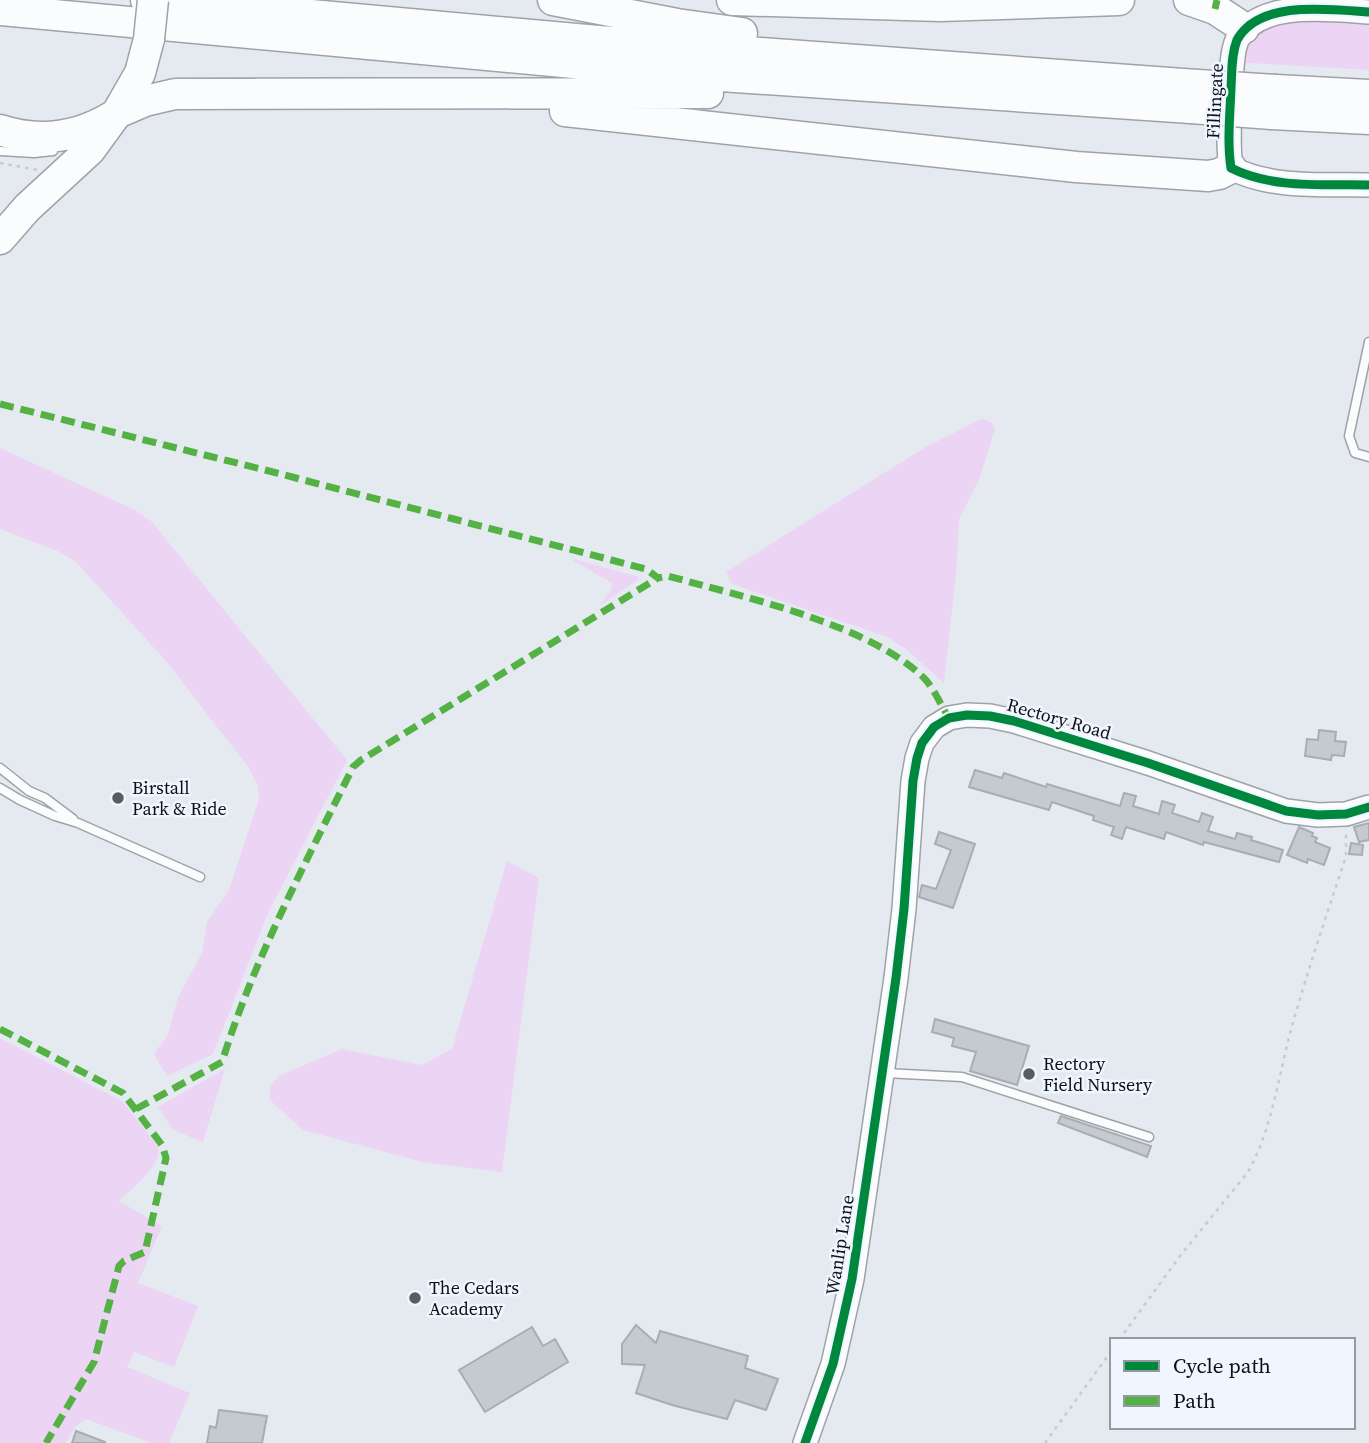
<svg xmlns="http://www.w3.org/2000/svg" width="1369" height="1443" viewBox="0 0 1369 1443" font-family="'Source Serif 4',serif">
  <rect width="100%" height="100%" fill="#e5eaf1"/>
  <path fill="#ecd4f5" d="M1369,12V70L1232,62L1256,17Z
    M981,419L991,422L995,429L979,480L959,519L956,575L944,683L907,650L887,637L732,584L726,572L924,448Z
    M0,448L137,511L152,522L347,760L268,913L213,1054L167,1076L155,1056V1052L168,1035L178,997L202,953L207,922L229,890L259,799L258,786L249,768L166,661L76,562L60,552L0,529Z
    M574,559L639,577L638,580L599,606L611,590L612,583L574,561Z
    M507,861L539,878L502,1172L423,1162L303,1130L270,1100V1087L279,1076L342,1049L422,1065L452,1049Z
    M0,1038L122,1101L158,1146C162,1167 132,1188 119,1201L162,1226L138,1283L198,1306L174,1367L134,1352L127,1367L190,1393L169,1443H152L86,1419L75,1427L66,1443H0Z
    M225,1069L203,1142L173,1130L158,1107Z"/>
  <path fill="#c5cacf" stroke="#a7adb2" stroke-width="2" d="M1319,730L1336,732L1335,741L1346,742L1344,756L1332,755L1331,760L1305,756L1307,739L1318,740Z
    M975,770L1002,778L1004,773L1046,787L1047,784L1120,806L1124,793L1136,796L1133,806L1159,814L1162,801L1175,805L1172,813L1199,822L1202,813L1213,817L1208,831L1235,839L1237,833L1252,837L1251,840L1283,850L1279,862L1204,842L1203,845L1166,832L1164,839L1126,827L1122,839L1111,835L1114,827L1093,820L1094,816L1052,802L1049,810L969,787Z
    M1369,823V840L1359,842L1354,827Z
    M1299,827L1313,833L1312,836L1317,838L1315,842L1330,848L1324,865L1308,859L1307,863L1287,855Z
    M939,832L975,844L953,908L919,897L922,885L936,889L951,850L935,844Z
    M1351,843L1363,845L1362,855L1349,854Z
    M935,1019L1029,1046L1017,1085L970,1071L976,1052L952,1046L954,1038L932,1032Z
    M1061,1116L1151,1146L1147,1157L1058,1123Z
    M636,1325L656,1343L660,1331L748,1356L745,1368L778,1379L766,1410L735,1400L727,1419L672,1405L636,1393L645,1365L622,1364V1344Z
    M532,1327L543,1346L555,1339L568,1362L485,1412L459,1370Z
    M219,1410L267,1416L262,1443H207L210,1426L216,1428Z
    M76,1431L105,1442V1443H72Z"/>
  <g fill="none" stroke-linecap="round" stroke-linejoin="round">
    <defs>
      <path id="lane" d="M0,151L34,153L53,151
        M1369,342L1349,436L1355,453L1369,457
        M0,768L29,791L45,798L73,819
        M0,788L20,800L55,816L78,823L200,877
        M885,1073L962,1077L1149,1137"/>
      <path id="secondary" d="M1369,12C1327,9 1259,0 1237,40C1231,55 1232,72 1231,88C1230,115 1227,142 1231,168C1272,189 1324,184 1369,185
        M805,1443L833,1364L852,1279L896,978L904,909L913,781L917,758L922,743L934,727L949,718L967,715L990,716L1014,721L1148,763L1286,811L1318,815L1346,814L1369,807"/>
      <path id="highway" d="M146,0L598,41L1183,84
        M553,0L677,24L742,33
        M732,0L940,6L1119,0
        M1189,0L1215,9L1244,28
        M0,10L691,74L1191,108
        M1276,90L1369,95
        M565,111L1076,167L1208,176L1219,174L1231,168
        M117,113L145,101L175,94L708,93
        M1272,114L1369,119
        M0,130C40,143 77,138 113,116
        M0,239L27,208L90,150L117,113L140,73L149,39"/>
    </defs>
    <use href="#lane" stroke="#9fa2a8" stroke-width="11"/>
    <use href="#secondary" stroke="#9fa2a8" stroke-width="26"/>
    <use href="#highway" stroke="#9fa2a8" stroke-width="33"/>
    <path stroke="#c8cacd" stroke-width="2.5" stroke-dasharray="3.5 5" stroke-linecap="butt" d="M0,163L38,170
      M1119,1340L1180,1256L1248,1172C1274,1125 1279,1070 1294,1019C1310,964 1328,910 1346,856V831
      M1045,1443L1112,1350"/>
    <use href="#lane" stroke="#fbfcfd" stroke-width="8"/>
    <use href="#secondary" stroke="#fbfcfd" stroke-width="23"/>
    <use href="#highway" stroke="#fbfcfd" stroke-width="30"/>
    <defs>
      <path id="highway-bridge" d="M149,39L153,0
        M1183,84L1276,90
        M1191,108L1272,114"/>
    </defs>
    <use href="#highway-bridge" stroke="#9fa2a8" stroke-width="33" stroke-linecap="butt"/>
    <use href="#highway-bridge" stroke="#fbfcfd" stroke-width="30"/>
    <path stroke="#54b144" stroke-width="7" stroke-dasharray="14 7" stroke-linecap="butt" d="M1215,9L1217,0
      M0,404L269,471L646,569L658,578L668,576C743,597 869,624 924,678C934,688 941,706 949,718
      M0,1029L123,1093L162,1145L166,1158L145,1252L124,1261L119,1266L94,1362L46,1443
      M136,1109L222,1062C254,959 305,864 353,767L361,760L658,578"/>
    <defs>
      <path id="cycleway" d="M1369,12C1327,9 1259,0 1237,40C1231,55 1232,72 1231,88C1230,115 1227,142 1231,168C1272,189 1324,184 1369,185
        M805,1443L833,1364L852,1279L896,978L904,909L913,781L917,758L922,743L934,727L949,718L967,715L990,716L1014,721L1148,763L1286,811L1318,815L1346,814L1369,807"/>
    </defs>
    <use href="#cycleway" stroke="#f0f6ff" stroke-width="13"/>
    <use href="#cycleway" stroke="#00873e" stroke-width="9"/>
  </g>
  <g fill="#595d62" stroke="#f0f6ff" stroke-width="2.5">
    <circle cx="118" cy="798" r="7"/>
    <circle cx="1029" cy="1074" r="7"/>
    <circle cx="415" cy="1298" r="7"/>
  </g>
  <g text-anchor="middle" stroke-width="5" stroke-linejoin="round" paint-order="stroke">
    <g font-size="18" fill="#0d1115" stroke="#f0f6ff">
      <text transform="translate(1215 101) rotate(-87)" y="6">Fillingate</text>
      <text transform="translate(1059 719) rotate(16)" y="6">Rectory Road</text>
      <text transform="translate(840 1245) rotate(-81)" y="6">Wanlip Lane</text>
    </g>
    <g font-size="18" fill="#0d1115" stroke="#f0f6ff" text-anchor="start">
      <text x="132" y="794">Birstall<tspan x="132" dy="21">Park &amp; Ride</tspan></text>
      <text x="1043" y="1070">Rectory<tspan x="1043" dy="21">Field Nursery</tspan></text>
      <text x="429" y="1294">The Cedars<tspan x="429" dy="21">Academy</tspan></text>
    </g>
  </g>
  <rect x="1110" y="1338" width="245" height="91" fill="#f0f6ff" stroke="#959aa1" stroke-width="2"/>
  <rect x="1124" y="1361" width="35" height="10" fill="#00873e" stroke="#959aa1" stroke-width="2"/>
  <text x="1173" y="1373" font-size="21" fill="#0d1115">Cycle path</text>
  <rect x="1124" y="1396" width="35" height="10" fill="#54b144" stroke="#959aa1" stroke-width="2"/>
  <text x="1173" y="1408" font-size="21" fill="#0d1115">Path</text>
</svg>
